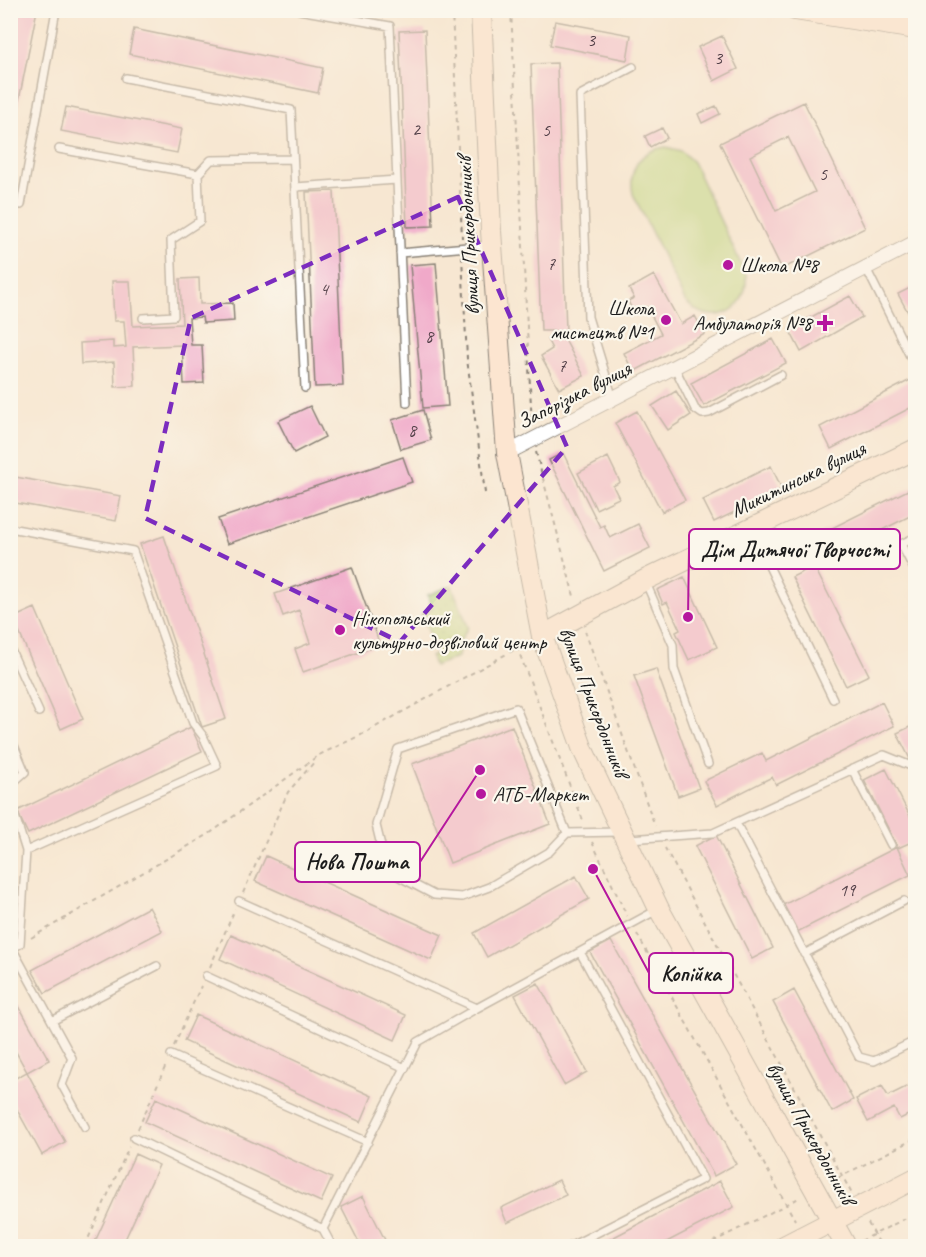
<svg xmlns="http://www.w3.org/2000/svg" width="926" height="1257" viewBox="0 0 926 1257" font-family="Caveat,sans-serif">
  <defs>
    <pattern id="grass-dots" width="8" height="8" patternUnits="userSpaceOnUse" patternTransform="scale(1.5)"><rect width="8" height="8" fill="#b9d77e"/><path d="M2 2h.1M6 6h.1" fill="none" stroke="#9eb86c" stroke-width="1.8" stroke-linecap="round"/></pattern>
  </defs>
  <rect width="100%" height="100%" fill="#fbf7ec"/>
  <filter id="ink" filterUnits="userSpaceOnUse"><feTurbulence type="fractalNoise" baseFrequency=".0167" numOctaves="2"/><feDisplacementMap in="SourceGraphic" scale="12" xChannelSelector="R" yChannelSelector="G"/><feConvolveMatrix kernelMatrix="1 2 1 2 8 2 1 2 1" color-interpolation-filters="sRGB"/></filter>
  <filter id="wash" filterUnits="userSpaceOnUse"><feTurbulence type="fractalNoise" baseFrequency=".008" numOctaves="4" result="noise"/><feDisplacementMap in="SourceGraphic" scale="24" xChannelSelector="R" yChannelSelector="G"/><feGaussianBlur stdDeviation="1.35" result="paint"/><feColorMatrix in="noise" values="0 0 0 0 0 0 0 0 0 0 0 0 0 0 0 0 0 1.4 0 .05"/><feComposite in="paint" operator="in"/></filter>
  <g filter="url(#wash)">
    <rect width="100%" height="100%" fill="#f7e7d2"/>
    <path fill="url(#grass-dots)" stroke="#6a7a4d" stroke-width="1.5" d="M452,586L468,627L460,642L458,657L434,666L431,657L437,654L422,614L432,609L428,595Z"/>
    <path fill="#b9d77e" stroke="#6a7a4d" stroke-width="1.5" d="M666,147L681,151L693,162L746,275C749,313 710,329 685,301L633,194C628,169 640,150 666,147Z"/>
    <g id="blocks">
      <path fill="#f0a9c9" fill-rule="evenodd" d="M10,10H37L12,135H10Z
        M372,10H395L394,16Z
        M555,21L631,35L627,60L550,45Z
        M134,29L323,68L318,93L129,54Z
        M425,30L433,226L407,227L399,31Z
        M722,36L738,69L714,81L698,47Z
        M557,63L566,331H541L531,64Z
        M804,102L865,228L782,269L720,143ZM788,137L815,192L776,211L750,156Z
        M716,106L720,114L702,123L698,114Z
        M66,107L182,129L177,153L61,131Z
        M662,128L667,138L650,147L645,136Z
        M334,191L343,386L315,387L306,192Z
        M436,263L448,406L423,408L410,265Z
        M654,275L681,324L695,316L705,334L633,372L624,353L661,334L647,307L634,313L628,301L634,298L629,289Z
        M199,278L200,304L233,303L234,321L203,323L202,317L189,318L191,345H202L204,383L184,384L182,345L133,347L135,386L115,387L114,362L81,364L80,343L113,341V348L126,347L124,321H114L112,281H130L133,326L182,324L180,279Z
        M916,285V327L898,294Z
        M850,296L862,317L801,352L789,329Z
        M916,328V355L904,334Z
        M561,332L584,376L559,389L541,356L552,349L547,339Z
        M773,339L786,363L704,406L691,383Z
        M916,377V405L831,449L820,427Z
        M676,391L691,415L668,430L652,406Z
        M310,406L325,437L294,453L278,421Z
        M423,410L431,440L401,449L392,420Z
        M637,411L685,500L662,512L615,423Z
        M563,453L600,527L604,525L610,538L638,524L650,548L604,571L549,460Z
        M403,457L412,482L227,544L218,519Z
        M608,457L620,482L613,486L619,498L596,509L578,473Z
        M771,466L782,489L714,522L703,500Z
        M10,476L121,496L116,521L10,502Z
        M916,486V513L816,563L806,541Z
        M164,536L226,719L202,727L140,544Z
        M814,566L869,675L846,686L792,577Z
        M352,567L380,645L303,672L295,649L310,643L299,610L283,616L275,594Z
        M684,577L717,647L689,660L676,632L680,630L667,602L663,604L657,590Z
        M35,608L83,719L61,729L13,618Z
        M656,669L699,788L678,796L634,676Z
        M882,702L894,726L776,785L772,777L717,805L704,781L762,753L766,761Z
        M916,724V756L910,759L897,733Z
        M512,726L550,824L450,863L412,764Z
        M191,727L202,751L28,834L17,811Z
        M886,769L916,828V840L898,848L864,780Z
        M716,835L773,948L752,959L695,846Z
        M897,847L910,875L797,932L783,905Z
        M266,856L442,935L431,960L255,881Z
        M576,876L589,899L487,957L474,933Z
        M149,907L162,931L45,993L32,970Z
        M231,935L406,1015L395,1040L220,959Z
        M611,941L736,1164L714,1176L590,952Z
        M538,983L587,1072L564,1085L515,995Z
        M10,990L49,1060L27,1072L65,1142L42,1155L10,1097V1081L27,1072L10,1041Z
        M794,990L853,1100L832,1112L773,1002Z
        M196,1015L372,1096L361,1122L184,1041Z
        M916,1082V1111L900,1119L894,1108L868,1122L856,1099L882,1086L888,1096Z
        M156,1098L332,1178L321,1202L145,1122Z
        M135,1154L159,1165L122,1246H93Z
        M559,1180L566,1195L507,1223L501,1208Z
        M720,1181L734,1207L659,1246H597Z
        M363,1196L388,1246H361L341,1207Z"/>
    </g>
  </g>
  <g filter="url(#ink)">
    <use href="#blocks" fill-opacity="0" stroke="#8a8277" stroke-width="1.5"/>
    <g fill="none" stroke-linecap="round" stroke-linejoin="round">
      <defs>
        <path id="lane" d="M299,10L390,26L407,403
          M126,78L291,110L305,388
          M59,149L198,174
          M295,187L397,180
          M21,205L56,10
          M400,253L490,245
          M866,268L913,362
          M143,318L174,316L171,240L200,221L198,174L211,160L293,159
          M675,368L695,409L702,414L709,413L781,375
          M613,399L588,317L580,95L633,67
          M10,528L133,551L193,723L203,736L217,766L26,851L20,944L10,949
          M752,531L833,699
          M901,544L916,573
          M853,567L916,537
          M646,583L673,645L674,669L708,764
          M10,648L39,712
          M10,736L25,772L10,785
          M852,769L891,845
          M10,800L26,851
          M736,823L859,1057L874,1061L911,1043
          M567,833L549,852L489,887L462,897L434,895L392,873L386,866L376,825L398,749L516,708L567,833L620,832
          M629,839L713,833L884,755L916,768
          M239,901L477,1008L657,910
          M12,948L72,1058L62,1085L85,1127
          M804,954L904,901
          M206,976L405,1068
          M52,1021L157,966
          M171,1055L368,1142
          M134,1138L323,1229L418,1042L477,1008
          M323,1229L332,1246
          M571,1246L703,1179L580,952"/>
        <path id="street" d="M507,453L916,242"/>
        <path id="secondary" d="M481,10L491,231L507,453L542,636L583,750L659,909L846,1246
          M795,10L916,29
          M542,636L645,580L916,449
          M784,1246L916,1178"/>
      </defs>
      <use href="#lane" stroke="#8a8277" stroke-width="10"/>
      <use href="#street" stroke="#8a8277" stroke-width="16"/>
      <use href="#secondary" stroke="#8a8277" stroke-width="22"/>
      <path stroke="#8a8277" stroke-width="2" stroke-dasharray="4.5 4.5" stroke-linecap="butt" d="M452,10L462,238
        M511,10L532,426
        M462,256L467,359L485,493
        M536,452L575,600
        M585,631L655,826
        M517,647L584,823
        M592,842L627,916
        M665,848L852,1194
        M243,893L288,792L316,760
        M637,934L795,1220
        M31,938L209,834L319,755L361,735L528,642
        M210,967L235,909
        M174,1046L201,986
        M138,1129L166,1065
        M830,1182L916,1138
        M868,1223L881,1246
        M861,1241L916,1213
        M85,1246L129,1147
        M705,1246L801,1197"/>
      <use href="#lane" stroke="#fff" stroke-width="7"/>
      <use href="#street" stroke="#fff" stroke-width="14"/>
      <use href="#secondary" stroke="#fce5d0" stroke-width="20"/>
    </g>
  </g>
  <path d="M0 0H926V1257H0ZM458,197L567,447L400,642L145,518L191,318Z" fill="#f7e7d2" fill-opacity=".55" fill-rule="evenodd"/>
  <path fill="none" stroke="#7b2cbf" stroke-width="4.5" stroke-dasharray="12 8" stroke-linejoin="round" d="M458,197L567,447L400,642L145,518L191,318Z"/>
  <g fill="#b5179e" stroke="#fbf7ec" stroke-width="2">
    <circle cx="728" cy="265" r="6"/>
    <circle cx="666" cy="320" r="6"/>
    <path d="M822 314h6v6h6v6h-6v6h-6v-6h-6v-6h6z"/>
    <circle cx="340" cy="630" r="6"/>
    <circle cx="481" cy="794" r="6"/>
  </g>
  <g text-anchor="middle" stroke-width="4.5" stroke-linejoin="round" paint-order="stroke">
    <g font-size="18" fill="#513f47">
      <text x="591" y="46">3</text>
      <text x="718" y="64">3</text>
      <text x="416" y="135">2</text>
      <text x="546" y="136">5</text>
      <text x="823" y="180">5</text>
      <text x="551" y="270">7</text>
      <text x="324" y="295">4</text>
      <text x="429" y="342">8</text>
      <text x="562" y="372">7</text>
      <text x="412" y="436">8</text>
      <text x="847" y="896">19</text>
    </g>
    <g font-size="21" fill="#1c1c1c" stroke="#fbf7ec">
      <text transform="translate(468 236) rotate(-93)" y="7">вулиця Прикордонників</text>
      <text transform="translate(574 395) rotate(-27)" y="7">Запорізька вулиця</text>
      <text transform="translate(798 479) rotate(-26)" y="7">Микитинська вулиця</text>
      <text transform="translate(594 702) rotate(69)" y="7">вулиця Прикордонників</text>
      <text transform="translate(811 1133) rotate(61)" y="7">вулиця Прикордонників</text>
    </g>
    <g font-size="21" fill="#1c1c1c" stroke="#fbf7ec" text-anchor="start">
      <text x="740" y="272">Школа №8</text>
      <text x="654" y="315" text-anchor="end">Школа<tspan x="654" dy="24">мистецтв №1</tspan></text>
      <text x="812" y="330" text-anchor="end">Амбулаторія №8</text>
      <text x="352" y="625">Нікопольський<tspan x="352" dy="24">культурно-дозвіловий центр</tspan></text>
      <text x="493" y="801">АТБ-Маркет</text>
    </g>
  </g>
  <path fill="none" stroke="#b5179e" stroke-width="2" d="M688 617L689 549M480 770L420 862M593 869L649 973"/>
  <g fill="#b5179e" stroke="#fbf7ec" stroke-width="2">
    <circle cx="688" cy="617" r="6"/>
    <circle cx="480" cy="770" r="6"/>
    <circle cx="593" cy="869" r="6"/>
  </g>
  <g fill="#fbf7ec" stroke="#b5179e" stroke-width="2">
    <rect x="689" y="529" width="211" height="40" rx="6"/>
    <rect x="295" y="842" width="125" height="40" rx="6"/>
    <rect x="649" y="953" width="84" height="40" rx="6"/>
  </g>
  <g font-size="22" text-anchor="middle" font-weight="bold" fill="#1c1c1c">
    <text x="795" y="557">Дім Дитячої Творчості</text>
    <text x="357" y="869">Нова Пошта</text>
    <text x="691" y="981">Копійка</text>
  </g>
  <rect width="926" height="1257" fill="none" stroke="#fbf7ec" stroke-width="36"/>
</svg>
